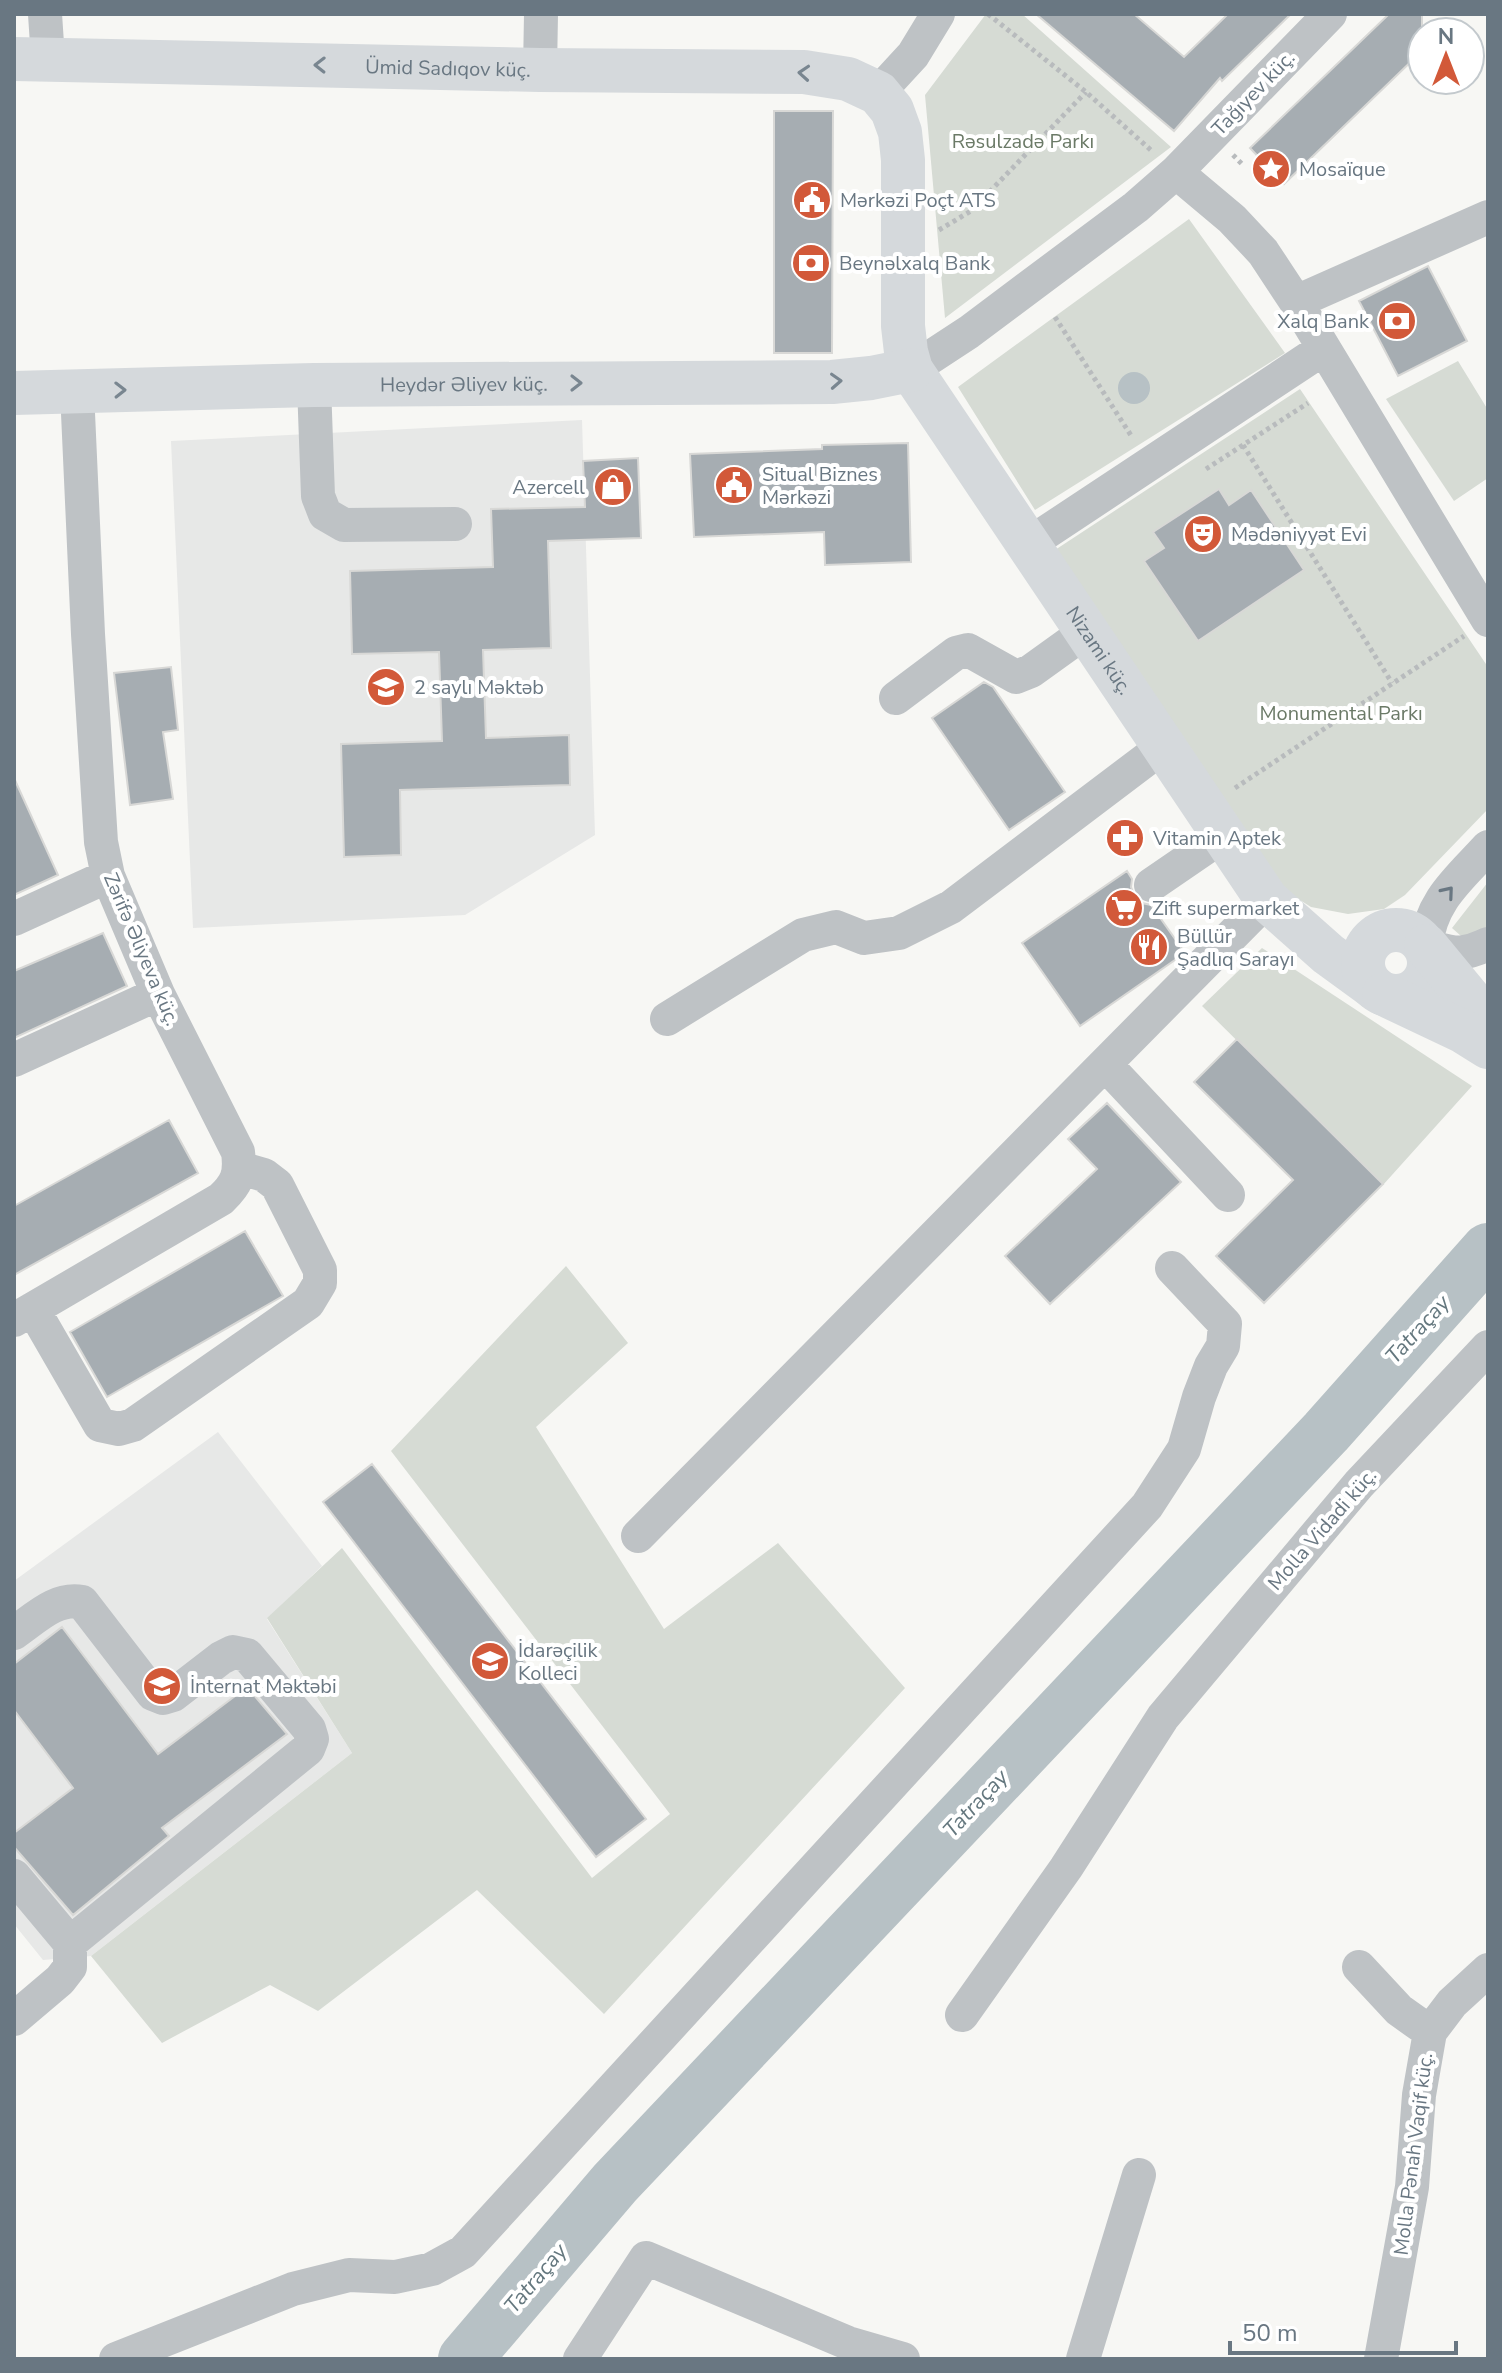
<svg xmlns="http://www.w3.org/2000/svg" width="1502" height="2373" viewBox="0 0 1502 2373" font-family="'Nunito Sans',sans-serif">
  <rect width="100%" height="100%" fill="#f7f7f4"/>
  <path fill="#e7e8e7" d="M582,420L595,835L465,915L193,928L171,441Z
    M218,1432L322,1566L267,1619L352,1753L91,1956L43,1960L14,1924V1581Z"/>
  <path fill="#d6dbd4" d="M986,14H1022L1171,147L945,318L925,95Z
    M1189,219L1285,353L1035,510L958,387Z
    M1458,361L1488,410V478L1454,501L1386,399Z
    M1300,389L1488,667V809L1405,895L1384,909L1348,914L1311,907L1284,890L1055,550Z
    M1488,882V960L1452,928Z
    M1262,948L1472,1086L1383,1185L1202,1006Z
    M566,1266L628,1343L536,1427L664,1629L778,1543L905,1688L604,2014L477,1890L318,2011L270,1985L162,2043L91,1956L352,1753L267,1618L342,1548L592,1878L670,1814L391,1451Z"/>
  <path fill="#b7c1c5" d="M1118 388a16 16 0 1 1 32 0a16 16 0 1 1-32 0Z"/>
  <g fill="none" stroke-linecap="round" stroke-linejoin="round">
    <path stroke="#b7c1c5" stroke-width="54" d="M465,2359L615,2183L1326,1432L1488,1250"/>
  </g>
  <path fill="#a6adb2" stroke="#d8d8d6" stroke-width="2" d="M1036,14H1134L1184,57L1228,14H1291L1222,81L1220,78L1174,131Z
    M1389,14H1422V51L1284,184L1250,148Z
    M774,111H833L832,353H774Z
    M1428,266L1467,341L1398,376L1359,301Z
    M908,443L911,562L825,565L824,532L694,537L690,454L822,449V445Z
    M638,458L641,538L548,541L551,648L483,650L486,738L569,735L570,785L400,790L401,855L344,857L341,744L442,741L439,652L352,654L350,571L493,567L491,509L585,507L583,461Z
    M1219,489L1229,505L1251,490L1304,570L1198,641L1144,561L1164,548L1153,532Z
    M171,667L178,730L163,732L173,799L130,805L114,673Z
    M984,682L993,687L1065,792L1009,830L932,718Z
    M14,778L58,875L14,895Z
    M1127,871L1132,879L1131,887L1135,897L1142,903L1151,905L1185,953L1080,1026L1022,943Z
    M103,933L127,986L14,1038V971Z
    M1237,1039L1383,1184L1264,1303L1216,1256L1293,1180L1194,1082Z
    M1107,1103L1181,1182L1050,1304L1005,1256L1097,1169L1068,1139Z
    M169,1120L198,1173L14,1275V1206Z
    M245,1231L283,1296L107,1397L70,1332Z
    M372,1464L646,1819L596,1857L323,1502Z
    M62,1627L158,1754L247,1687L287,1734L162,1828L169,1836L73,1915L14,1847V1833L73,1788L14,1710V1664Z"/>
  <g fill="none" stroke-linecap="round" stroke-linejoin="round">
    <path stroke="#b8bbbd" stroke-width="5" stroke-dasharray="4 4" stroke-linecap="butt" d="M988,14L1086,92L1153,152
      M1233,155L1242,164
      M939,230L971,211L1086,92
      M1055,317L1132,437
      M1243,445L1392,683
      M1206,469L1308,403
      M1235,788L1464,636"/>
    <path stroke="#bec2c5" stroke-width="34" d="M45,14L48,59
      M540,70L541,14
      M878,93L913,55L938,14
      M1176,172L1330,14
      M1296,302L1488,217
      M911,370L969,332L1136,207L1176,172L1232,219L1263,252L1296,302L1488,620
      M314,385L318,496L325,514L344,525L455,524
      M1030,543L1323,349
      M896,698L956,653L968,650L1016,677L1031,671L1088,630
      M1488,847C1459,879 1430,901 1426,946C1455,953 1460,957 1488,944
      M1151,885L1224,835
      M14,919L108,876
      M667,1019L803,935L836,927L864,938L899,933L951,907L1164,746
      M14,1060L158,994
      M1105,1064L1228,1195
      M33,1309L100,1425L119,1429L133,1425L308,1303L320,1283V1270L277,1185L264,1175L240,1168
      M14,1320L221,1199C237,1184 241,1174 238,1152L158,994L108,876L101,842L88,634L77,391
      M638,1536L1267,900
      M14,1633C35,1619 55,1597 82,1602L153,1694L163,1698L173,1695L221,1658L233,1652L247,1655L309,1729L312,1739L308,1749L70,1943
      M14,1876L70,1943V1967L60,1980L14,2019
      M1359,1967L1399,2010L1430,2032
      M962,2015L1066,1868L1163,1717L1359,1484L1488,1347
      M116,2359L293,2289L349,2275L395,2277L432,2269L463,2252L1147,1506L1184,1449L1199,1397L1211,1366L1223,1346L1225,1324L1172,1268
      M580,2359L646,2258L848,2343L903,2359
      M1083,2359L1139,2175
      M1381,2359L1412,2187L1419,2095L1430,2032L1452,2003L1488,1970"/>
    <g stroke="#d5d9dc" stroke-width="44">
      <path id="s1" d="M14,59L540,70L804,72L848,79L878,93L892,110L900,132L903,160V326L906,352L911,370L1267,900L1328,954L1376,989"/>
      <path id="s2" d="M14,393L314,385L832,382L871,378L911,370"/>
      <circle cx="1396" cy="963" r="33"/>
      <path d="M1426,946L1488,1021"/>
      <path d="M1384,994L1464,1032L1488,1047"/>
    </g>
  </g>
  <defs><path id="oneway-chevron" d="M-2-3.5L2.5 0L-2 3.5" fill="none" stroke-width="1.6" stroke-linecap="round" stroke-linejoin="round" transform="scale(2)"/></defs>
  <g stroke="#798690">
    <use href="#oneway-chevron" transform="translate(320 65) rotate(-179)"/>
    <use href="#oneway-chevron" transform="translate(804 73) rotate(-176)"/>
    <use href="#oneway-chevron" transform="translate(836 381) rotate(-3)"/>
    <use href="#oneway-chevron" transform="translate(576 383)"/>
    <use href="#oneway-chevron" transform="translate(120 390) rotate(-1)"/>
  </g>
  <use stroke="#697782" href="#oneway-chevron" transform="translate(1448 892) rotate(-50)"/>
  <defs>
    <symbol id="sight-disc" viewBox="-11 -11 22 22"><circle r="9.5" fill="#d25939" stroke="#fff"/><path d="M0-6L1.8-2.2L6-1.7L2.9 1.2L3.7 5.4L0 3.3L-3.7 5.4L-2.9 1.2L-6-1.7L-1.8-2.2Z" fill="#fff"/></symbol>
    <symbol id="civic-disc" viewBox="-11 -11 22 22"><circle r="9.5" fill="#d25939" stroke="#fff"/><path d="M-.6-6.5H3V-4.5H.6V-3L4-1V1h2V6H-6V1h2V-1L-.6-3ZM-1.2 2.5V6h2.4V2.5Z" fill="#fff"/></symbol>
    <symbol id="bank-disc" viewBox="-11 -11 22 22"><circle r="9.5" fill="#d25939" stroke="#fff"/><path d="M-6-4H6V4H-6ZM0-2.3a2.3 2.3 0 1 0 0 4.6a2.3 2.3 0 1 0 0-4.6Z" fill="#fff"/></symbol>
    <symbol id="shop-disc" viewBox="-11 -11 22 22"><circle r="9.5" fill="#d25939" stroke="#fff"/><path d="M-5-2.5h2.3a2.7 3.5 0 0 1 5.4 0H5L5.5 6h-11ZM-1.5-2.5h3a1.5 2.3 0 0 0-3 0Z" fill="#fff"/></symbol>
    <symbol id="theatre-disc" viewBox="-11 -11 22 22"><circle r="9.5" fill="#d25939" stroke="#fff"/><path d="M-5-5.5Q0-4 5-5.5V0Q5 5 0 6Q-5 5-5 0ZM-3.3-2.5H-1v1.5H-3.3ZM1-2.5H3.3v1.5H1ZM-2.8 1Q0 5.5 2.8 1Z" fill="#fff"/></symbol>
    <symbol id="school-disc" viewBox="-11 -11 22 22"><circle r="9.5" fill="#d25939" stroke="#fff"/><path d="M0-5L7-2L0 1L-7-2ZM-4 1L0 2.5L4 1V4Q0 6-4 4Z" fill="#fff"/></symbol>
    <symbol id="pharmacy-disc" viewBox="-11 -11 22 22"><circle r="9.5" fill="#d25939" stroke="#fff"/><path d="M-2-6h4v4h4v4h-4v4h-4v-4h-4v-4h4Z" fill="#fff"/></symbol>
    <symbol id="supermarket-disc" viewBox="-11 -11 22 22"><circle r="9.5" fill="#d25939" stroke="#fff"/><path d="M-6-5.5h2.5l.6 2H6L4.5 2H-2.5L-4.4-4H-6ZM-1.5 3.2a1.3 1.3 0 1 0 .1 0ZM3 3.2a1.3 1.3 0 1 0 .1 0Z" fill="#fff"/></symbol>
    <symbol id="restaurant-disc" viewBox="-11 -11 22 22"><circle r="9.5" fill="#d25939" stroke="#fff"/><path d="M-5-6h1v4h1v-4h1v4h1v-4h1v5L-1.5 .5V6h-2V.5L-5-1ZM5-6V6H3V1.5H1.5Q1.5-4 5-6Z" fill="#fff"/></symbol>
    <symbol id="university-disc" viewBox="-11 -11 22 22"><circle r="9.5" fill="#d25939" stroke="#fff"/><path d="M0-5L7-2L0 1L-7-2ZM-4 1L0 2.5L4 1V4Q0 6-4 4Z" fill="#fff"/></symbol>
  </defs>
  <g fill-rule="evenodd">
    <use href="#sight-disc" x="1249" y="147" width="44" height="44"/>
    <use href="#civic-disc" x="790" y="178" width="44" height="44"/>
    <use href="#bank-disc" x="789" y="241" width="44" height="44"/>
    <use href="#bank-disc" x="1375" y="299" width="44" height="44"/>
    <use href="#civic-disc" x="712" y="463" width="44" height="44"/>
    <use href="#shop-disc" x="591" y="465" width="44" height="44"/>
    <use href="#theatre-disc" x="1181" y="512" width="44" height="44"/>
    <use href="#school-disc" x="364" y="665" width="44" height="44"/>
    <use href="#pharmacy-disc" x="1103" y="816" width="44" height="44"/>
    <use href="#supermarket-disc" x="1102" y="886" width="44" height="44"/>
    <use href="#restaurant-disc" x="1127" y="925" width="44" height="44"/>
    <use href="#university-disc" x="468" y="1639" width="44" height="44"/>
    <use href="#school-disc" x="140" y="1664" width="44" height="44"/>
  </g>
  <g text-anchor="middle" stroke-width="8" stroke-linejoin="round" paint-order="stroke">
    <g font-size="20" fill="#697782" stroke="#fff">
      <text dy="7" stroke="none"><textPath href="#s1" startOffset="434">Ümid Sadıqov küç.</textPath></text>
      <text transform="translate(1253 93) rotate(-46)" y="7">Tağıyev küç.</text>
      <text dy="7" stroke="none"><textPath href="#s2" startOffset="450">Heydər Əliyev küç.</textPath></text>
      <text dy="7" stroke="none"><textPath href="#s1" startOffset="1490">Nizami küç.</textPath></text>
      <text transform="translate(142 949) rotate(67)" y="7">Zərifə Əliyeva küç.</text>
      <text transform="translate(1322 1529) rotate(-49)" y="7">Molla Vidadi küç.</text>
      <text transform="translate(1413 2154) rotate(-83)" y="7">Molla Pənah Vaqif küç.</text>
    </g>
    <g font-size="20" fill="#6b7a67" stroke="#fff">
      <text x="1023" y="148">Rəsulzadə Parkı</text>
      <text x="1341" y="720">Monumental Parkı</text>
    </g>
    <g font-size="20" fill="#697782" stroke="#fff" text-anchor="start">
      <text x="1299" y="176">Mosaïque</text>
      <text x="840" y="207">Mərkəzi Poçt ATS</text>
      <text x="839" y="270">Beynəlxalq Bank</text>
      <text x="1369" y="328" text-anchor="end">Xalq Bank</text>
      <text x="762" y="481">Situal Biznes<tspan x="762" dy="23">Mərkəzi</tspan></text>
      <text x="585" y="494" text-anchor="end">Azercell</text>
      <text x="1231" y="541">Mədəniyyət Evi</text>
      <text x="414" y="694">2 saylı Məktəb</text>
      <text x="1153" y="845">Vitamin Aptek</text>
      <text x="1152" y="915">Zift supermarket</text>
      <text x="1177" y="943">Büllür<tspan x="1177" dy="23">Şadlıq Sarayı</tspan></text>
      <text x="518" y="1657">İdarəçilik<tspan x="518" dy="23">Kolleci</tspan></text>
      <text x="190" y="1693">İnternat Məktəbi</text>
    </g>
    <g font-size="22" font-style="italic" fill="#64777e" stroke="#fff">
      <text transform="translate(1417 1329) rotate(-48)" y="8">Tatraçay</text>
      <text transform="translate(975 1803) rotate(-47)" y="8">Tatraçay</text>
      <text transform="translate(535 2278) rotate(-50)" y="8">Tatraçay</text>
    </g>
  </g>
  <rect width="1502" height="2373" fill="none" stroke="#697782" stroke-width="32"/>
  <g transform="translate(1446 56)"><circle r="38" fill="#ffffff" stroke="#c3c9cd" stroke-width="2"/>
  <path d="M0-6L14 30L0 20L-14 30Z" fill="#d25939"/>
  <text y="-12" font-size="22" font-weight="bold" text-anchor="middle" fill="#697782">N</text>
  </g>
  <path d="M1230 2341v12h226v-12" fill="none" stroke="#697782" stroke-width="4"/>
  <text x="1242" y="2341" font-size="24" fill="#697782" stroke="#ffffff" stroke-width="6" paint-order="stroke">50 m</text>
</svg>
